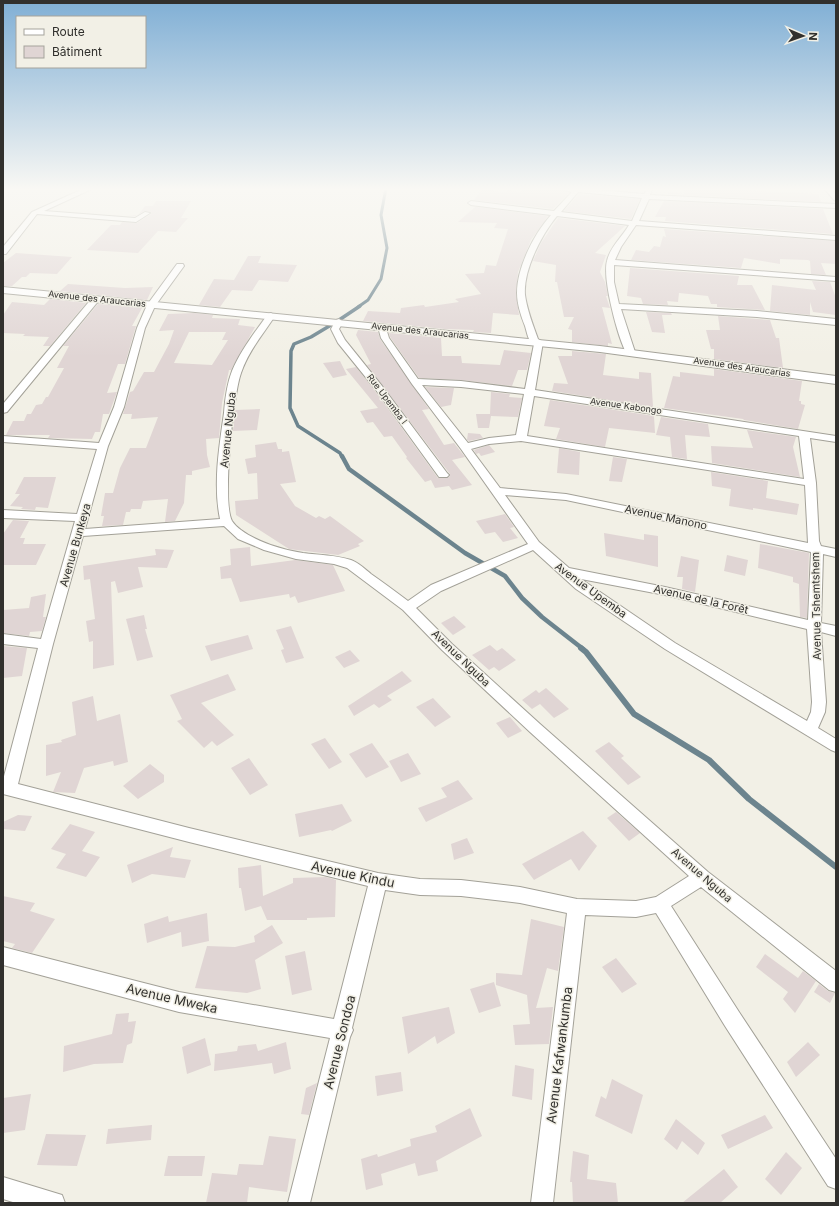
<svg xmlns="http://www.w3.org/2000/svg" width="839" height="1206" viewBox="0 0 839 1206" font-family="Inter,sans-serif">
  <rect width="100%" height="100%" fill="#f2f0e6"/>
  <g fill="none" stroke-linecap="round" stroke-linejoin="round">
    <path stroke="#6c848e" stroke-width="3" d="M358,307L368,300L381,279L387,248L381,215L386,188"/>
    <path stroke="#6c848e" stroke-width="3.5" d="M339,320L360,306
      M331,325L311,337L294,344L291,351L290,408L298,426L340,453L342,457"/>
    <path stroke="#6c848e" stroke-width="4.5" d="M342,456L349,469L465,553L505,576L522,598L542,617L583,649"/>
    <path stroke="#6c848e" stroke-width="6" d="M581,648L586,652L634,714L709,760L749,799L836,867"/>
  </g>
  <path fill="#e0d5d4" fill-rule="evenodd" d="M521,188H553L569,193L553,209L474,200L482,189L505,192L508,190L521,192Z
    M684,188H741V190L818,194L821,202L668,194L669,192L684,194Z
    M579,194L640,199L631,219L564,211Z
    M156,201H191L181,218H188L176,232L158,231L138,253L87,250L111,225H120L122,222L137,223L151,214V212L145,211L135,216H127L138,215L145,206H153Z
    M664,201L823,209L833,234L665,221L666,217H655Z
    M469,206L548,216L531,240L518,272L516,293L519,315L493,313L491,333L473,332L474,330L445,329L363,321L368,311L400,313L401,308L424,305L425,307L459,302L455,299L481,294L465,274L484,273L486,265L496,266L508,229L494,228L497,223L458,222L475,207Z
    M558,218L625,226L595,253L606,255L600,272L605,282L608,296H606L610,308L602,307L612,344L608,343V346L572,342V330L568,329L574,317H564L557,282H555L556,265L533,261L541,243Z
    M664,229L836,241V264L821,263L826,275L811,274L810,261L808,260L780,259V264L744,258L741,268L631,260L636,250L649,252L654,246L660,247L663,236L666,237Z
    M16,253L72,257L57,274L30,273L26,277H22L12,286H3V263Z
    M248,256H261L258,263L297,265L288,282L259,280L252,291L232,290L220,307L199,305L214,279L234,280Z
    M630,268L739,276L737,285H752L765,310L717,307V304H711L708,296L679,293L678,302L667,301L668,305L643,304L641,298L627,296Z
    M812,281L830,282L836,298V315L813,312L810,302V315L770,311L772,285L816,290Z
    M68,284L125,288L153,287L147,300L60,291Z
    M50,299L86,303L50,346H43L49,337L23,336L25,334L3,333V315L12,302L44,305Z
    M98,304L142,308L132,326H136L125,364H118L107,393L117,392L109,414H103L100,432H95L92,439L48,438L50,435H6L13,421H24L27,414H31L36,405L42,404L46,397H48L64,368H57L69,346H63Z
    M646,312L671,313L672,315H662L665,333L652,332Z
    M194,313L213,315L212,318L240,319L238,325L255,327L231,370H229L222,403L219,438L206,439L207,455L210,467L192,471V475H186L184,503L175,521L165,522L168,499L143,501L141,509H131L130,512H126L123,525L102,526L104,516H101L105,493H113L120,468L130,448H146L158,417L131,419L132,414H123L130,392L133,391L144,372H154L169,344L174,330L159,331L168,314ZM189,332H226L222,340H228L212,365L174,363Z
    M718,316L770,320L776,338H779L783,368L714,359V349H711L706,330H720Z
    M358,330L378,332L380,339L429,409L422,410L444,445L454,443L465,457L452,460L472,485L452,490L449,486L435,488L431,480L425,482L406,458L407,457L392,436L384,437L373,422L367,423L360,411L378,408L346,369L356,367L375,391L438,478H447L450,476V474L367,365L371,364L356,335Z
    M389,333L441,338L442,356H461L462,363L500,365L504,350L531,353L527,370H518L512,386L461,380L419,378L390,337Z
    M572,351L606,354L603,375L639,379V372L651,373L653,407L552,391L554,383L568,384L558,356H572Z
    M340,361L347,375L333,378L323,363Z
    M714,369L802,381L799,401H801V404L805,405L798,429L744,420L743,419L664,408L673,376L680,377V372L714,376Z
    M425,387L454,388L451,405L441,407Z
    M491,392L510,394L509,397L522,398L518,417L491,416L489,428H478L476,414H490Z
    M550,400L654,416L655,433L609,428L605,447L556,439L560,428L544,426Z
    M260,409L257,430L233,431L235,410Z
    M661,417L708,424L710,437L685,435L687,459L672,457L670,437L656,435Z
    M747,430L796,437L793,447L800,477L712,463L711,446L753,448Z
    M468,433L480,434L483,438L469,441L467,440Z
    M276,442L278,449H282V452L289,451L296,482L280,484L295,506L316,518L319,516L325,519L330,516L364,541L358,544L360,546L338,555L289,549L236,515L235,501L258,499L257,473L248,474L245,459L256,457L255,445Z
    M489,445L495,452L481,456L479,453L476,454L474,450Z
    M559,448L580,452L579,475L557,473Z
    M613,457L627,459L622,482L609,481Z
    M711,472L768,481L766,498L799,504L797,515L753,508V510L729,506L731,489L712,486Z
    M24,477H56L48,508L36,507L35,510L21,509L23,507L10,506L20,494H15Z
    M505,514L514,527L510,528L518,538L503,542L495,532L485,534L476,521Z
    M13,520L29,521L20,538H25L23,544H46L36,565H3V534Z
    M604,533L644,540V534L658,536V567L606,556Z
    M760,544L809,553L807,618L800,617L799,584L793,582V577L758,568Z
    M250,547L251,566L295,560L333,565L345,591L298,603L295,596L290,598L289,594L240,602L231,578L221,579L220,567L231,565L230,549Z
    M155,549L174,550L167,568L138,567L143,587L118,593L115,581L111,582L114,665L93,669V641L89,642L86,621L95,619L90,579L84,580L83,566L156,555Z
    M727,555L748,560L745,576L724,571Z
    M681,556L699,560L695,592L682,589L683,577H677Z
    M46,594L43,617H46L42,631L30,632L29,636L3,633V610L29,608L31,597Z
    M144,615L147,629H145L153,657L137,661L126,619Z
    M454,616L466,627L453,635L441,623Z
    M291,626L304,658L286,663L281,650L284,649L276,630Z
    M248,635L253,649L211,661L205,646Z
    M490,645L497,651L502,648L516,660L499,671L494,667L489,670L472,655Z
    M3,646L27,648L22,676L3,678Z
    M350,650L360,661L344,668L335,657Z
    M402,671L412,681L387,696L392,700L379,708L374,704L354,716L348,706Z
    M228,674L236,690L201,703L234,735L217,746L212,741L204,748L177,721L182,719L170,695Z
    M546,688L569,709L554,718L540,704L532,709L522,700L536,690L539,693Z
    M93,696L97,721L120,714L128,762L114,766L113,761L84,768L75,793L53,792L61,772L46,776V745L62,742L61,740L76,735L72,702Z
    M433,698L451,717L435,727L416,707Z
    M510,717L522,731L508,738L496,723Z
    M325,738L342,762L329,769L311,744Z
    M609,742L624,756L621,758L641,777L628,785L595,751Z
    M372,743L389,767L366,778L349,754Z
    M408,753L421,774L401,782L389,761Z
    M249,758L268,785L250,795L231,768Z
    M150,764L164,775V782L138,799L123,786Z
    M458,780L473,799L426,822L418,808L447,797L441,788Z
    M342,804L352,821L332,831L331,830L299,837L295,814Z
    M616,812L640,833L629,841L607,818Z
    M18,815L32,816L25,831L3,829V822Z
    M70,824L95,832L82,851L100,857L86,877L56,868L66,854L51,849Z
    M583,831L597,846L579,871L571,859L534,880L522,864Z
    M467,838L474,853L454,860L451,844Z
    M173,847L170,857L191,860L185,878L152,874L132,883L127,865Z
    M261,865L263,896L293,883V878L326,877L336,880L335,917L307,918V920H267L261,906L245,911L241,888H239L238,868Z
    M3,896L35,903L30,911L55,919L32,953L12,948L15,944L3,941Z
    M207,913L209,941L182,947L181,932L147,943L144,924L168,916L169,922Z
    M531,919L564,927L558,971L547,968L536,1008L553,1007L549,1044L515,1045L513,1025L530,1024L527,995L496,985V973L522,975Z
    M272,925L283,943L255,960L261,989L247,993L195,988L207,946L235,947L255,942L254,936Z
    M305,951L312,990L292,995L285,956Z
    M765,954L798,978L803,971L816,981L795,1013L783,999L788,992L756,967Z
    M616,958L637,984L622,993L602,967Z
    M494,982L501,1006L479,1013L470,989Z
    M819,984L828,991L835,993L830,1003L814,992Z
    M449,1007L455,1033L437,1044L435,1036L408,1054L402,1017Z
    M129,1013L128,1022L136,1021L132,1043L127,1045L123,1063L94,1064L63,1072L64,1046L112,1034L116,1014Z
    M205,1038L211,1065L187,1074L182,1047Z
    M286,1042L291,1069L274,1074L272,1063L214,1071L215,1054L237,1051L238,1046L256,1044L258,1051Z
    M808,1042L820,1055L796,1077L787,1062Z
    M515,1065L534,1069L532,1100L512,1096Z
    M401,1072L403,1091L377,1096L375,1076Z
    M612,1079L643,1095L632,1134L595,1116L601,1096L606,1099Z
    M317,1083L309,1115L301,1114L306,1088Z
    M31,1094L25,1130L3,1133V1098Z
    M470,1108L482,1136L436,1161L438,1171L418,1176L415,1163L381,1174L383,1185L366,1190L361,1159L377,1154L378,1157L411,1146L410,1139L437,1132L435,1126Z
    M765,1115L773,1128L728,1149L721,1135Z
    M676,1119L705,1143L698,1155L682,1141L677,1150L664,1139Z
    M152,1125L151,1140L106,1144L108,1129Z
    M46,1134L86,1135L77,1166L37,1165Z
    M269,1136L296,1139L287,1192L249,1187L247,1203H206L212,1173L237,1175L239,1164L263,1165Z
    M573,1151L589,1155L587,1179L616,1183L618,1203H573L572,1182H570Z
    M786,1152L802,1168L781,1195L765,1179Z
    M168,1156H205L202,1176H164Z
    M724,1169L738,1187L720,1203H682Z"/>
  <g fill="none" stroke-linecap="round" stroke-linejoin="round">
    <defs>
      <path id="minor" d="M85,188H94L44,211L135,218L145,212L150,213L136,222L37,214L6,254H3V247L32,212Z
        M554,188H576L644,194L647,189L650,188L652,190L650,195L836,204V208L649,199L639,221L836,236V240L636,225L621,247L615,260L836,277V281L614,265V282L619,304L757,311L836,319V325L757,317L621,309L635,352L633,354H627C618,339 602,278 607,261C610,247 622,237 629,225L557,216C542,234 523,270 525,295C527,310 533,325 538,339L543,342L535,390L836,436V442L810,438L816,483L819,541L821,546L836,549V557L823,554L821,623L836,626V636L821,632L826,702L825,712L818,728L836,739V752L831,750L665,649L576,589L533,550L441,591L416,608L452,644L540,724L708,872L836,971V992L829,990L701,887L671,906L739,1012L836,1159V1189L828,1186L725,1026L656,913L636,917L585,915L553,1203H531L567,913L520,903L461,896L420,895L385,890L352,1028L353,1030L350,1037L310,1203H288L330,1038L179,1012L3,965V947L179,992L334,1019L368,886L189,842L3,794V780L38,648L3,644V634L41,639L75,521L3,518V510L77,514L97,449L3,442V436L99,443L114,407L137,328L147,305L177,264H183L184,266L155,306L145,328L124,407L108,446L85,529L220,519C213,485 219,447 224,413C225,399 227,384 232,371C241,350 255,332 268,314L271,313L275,316C263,334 248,352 241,373C233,395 222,502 232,521C234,524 238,528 241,530C257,542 283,550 303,553C319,555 335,555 351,560C359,563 365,569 371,574C384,583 396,592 408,601L431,585L528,544L461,449L412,384L381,338L378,327L379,325H385L389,338L418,379L461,381L525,389L534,344C528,342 527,332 525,326C521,316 517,304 517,293C517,267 534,234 551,215L471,205L468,203L471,201L554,211L572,192ZM578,192L642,198L632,221L561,212ZM422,385L461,387L524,394L516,435L489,438L468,443ZM534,396L799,436L804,479L527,436ZM521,441L805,485L808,543L566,494L500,488L471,449L489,444ZM505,495L566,500L811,552L808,620L665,587L569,568L539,542ZM224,526L238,539L264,550L296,559L334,564L347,568L403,610L442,650L530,732L689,876L656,897L636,901L577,899L520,887L461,880L420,879L378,873L189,828L18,784L53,644L83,536ZM581,579L665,595L807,629L812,702L811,712L807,721L675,643Z
        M824,188H831L836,195V201L834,200Z
        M93,297H99L100,299L7,412L3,413V404Z
        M339,319L343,322L339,329L345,340L382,386L447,473L449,475L447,477H439L376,390L338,343L331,329L336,320Z
        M3,1177L62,1195L65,1203H16L3,1199Z"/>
      <path id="tertiary" d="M3,287L600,346L836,376V384L600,352L3,293Z"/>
    </defs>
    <use href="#minor" stroke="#a3a198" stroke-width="2"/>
    <use href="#tertiary" stroke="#a3a198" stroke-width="2"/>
    <use href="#minor" fill="#fff" fill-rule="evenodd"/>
    <use href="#tertiary" fill="#fff" fill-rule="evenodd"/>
  </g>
  <linearGradient id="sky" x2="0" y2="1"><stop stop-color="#80afd5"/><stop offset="0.53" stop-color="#f9f8f4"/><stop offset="1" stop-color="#f9f8f4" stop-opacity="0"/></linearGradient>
  <rect width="839" height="357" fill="url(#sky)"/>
  <g text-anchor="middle" stroke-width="3" stroke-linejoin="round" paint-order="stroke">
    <g font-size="9" fill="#31302d" stroke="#f2f0e6">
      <text transform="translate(97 299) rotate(6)" y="3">Avenue des Araucarias</text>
      <text transform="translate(420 331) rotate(6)" y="3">Avenue des Araucarias</text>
      <text transform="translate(742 367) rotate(8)" y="3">Avenue des Araucarias</text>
      <text transform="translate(387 399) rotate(53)" y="3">Rue Upemba I</text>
      <text transform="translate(626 406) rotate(8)" y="3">Avenue Kabongo</text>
    </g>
    <g font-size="11" fill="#31302d" stroke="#f2f0e6">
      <text transform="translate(228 430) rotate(-84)" y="4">Avenue Nguba</text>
      <text transform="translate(666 517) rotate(12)" y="4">Avenue Manono</text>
      <text transform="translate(75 545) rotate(-74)" y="4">Avenue Bunkeya</text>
      <text transform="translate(591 590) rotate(36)" y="4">Avenue Upemba</text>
      <text transform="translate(701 599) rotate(13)" y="4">Avenue de la Forêt</text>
      <text transform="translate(816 606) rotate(-91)" y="4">Avenue Tshemtshem</text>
      <text transform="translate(461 658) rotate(44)" y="4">Avenue Nguba</text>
      <text transform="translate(702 875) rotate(41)" y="4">Avenue Nguba</text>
    </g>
    <g font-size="13" fill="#31302d" stroke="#f2f0e6">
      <text transform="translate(353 874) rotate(12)" y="5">Avenue Kindu</text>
      <text transform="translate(172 998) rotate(13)" y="5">Avenue Mweka</text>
      <text transform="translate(339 1042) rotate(-76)" y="5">Avenue Sondoa</text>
      <text transform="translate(559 1055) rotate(-83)" y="5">Avenue Kafwankumba</text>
    </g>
  </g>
  <rect width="839" height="1206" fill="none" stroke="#31302d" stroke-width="8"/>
  <rect x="16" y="16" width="130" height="52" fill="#f2f0e6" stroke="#a5a39c"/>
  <rect x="24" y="29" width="20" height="6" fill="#ffffff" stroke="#a5a39c"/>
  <text x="52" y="36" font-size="12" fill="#31302d">Route</text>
  <rect x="24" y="46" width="20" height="12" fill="#e0d5d4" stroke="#a5a39c"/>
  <text x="52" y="56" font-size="12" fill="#31302d">Bâtiment</text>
  <g transform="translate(803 36) rotate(92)" stroke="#f2f0e6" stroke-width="3" paint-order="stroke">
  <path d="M0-3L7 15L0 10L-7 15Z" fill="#31302d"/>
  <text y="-6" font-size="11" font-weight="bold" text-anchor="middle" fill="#31302d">N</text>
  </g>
</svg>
